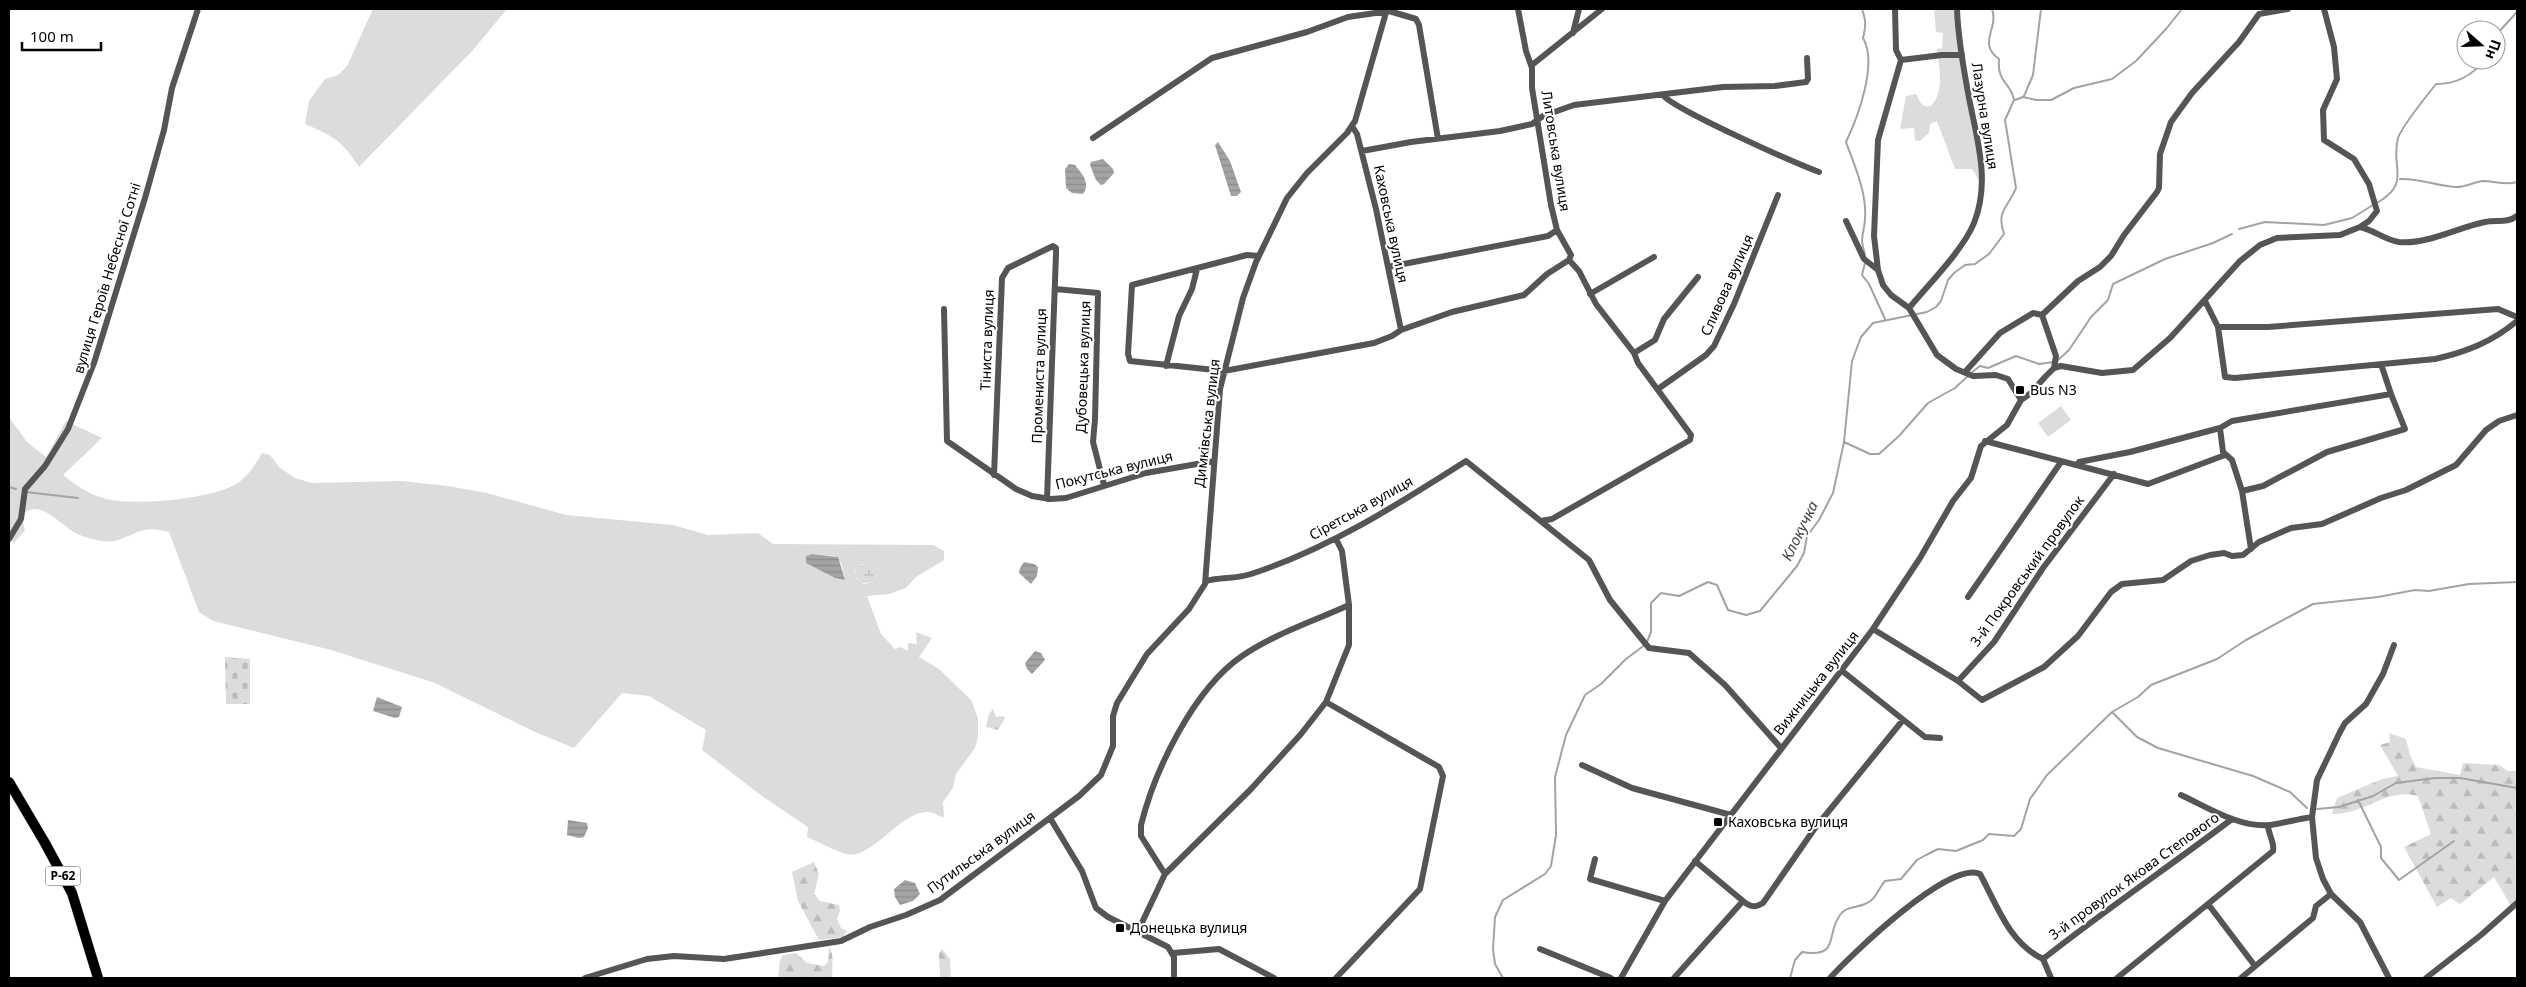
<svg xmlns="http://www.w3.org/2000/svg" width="2526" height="987" viewBox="0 0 2526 987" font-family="'Noto Sans',sans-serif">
  <defs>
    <pattern id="forest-firs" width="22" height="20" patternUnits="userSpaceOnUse" patternTransform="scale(1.25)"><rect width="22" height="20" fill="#dcdcdc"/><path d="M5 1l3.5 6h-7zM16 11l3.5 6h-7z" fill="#bbb"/></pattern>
    <pattern id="wetland-marsh" width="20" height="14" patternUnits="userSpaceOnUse" patternTransform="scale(1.25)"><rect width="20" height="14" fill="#dcdcdc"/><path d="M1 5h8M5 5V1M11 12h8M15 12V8" fill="none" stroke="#bbb"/></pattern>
    <pattern id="cemetery-stones" width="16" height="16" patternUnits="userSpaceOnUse" patternTransform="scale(1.25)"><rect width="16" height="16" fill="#dcdcdc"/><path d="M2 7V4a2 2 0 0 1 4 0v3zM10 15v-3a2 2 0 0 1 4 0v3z" fill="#bbb"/></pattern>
    <pattern id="water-rules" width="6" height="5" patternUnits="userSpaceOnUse" patternTransform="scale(1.25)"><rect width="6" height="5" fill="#a3a3a3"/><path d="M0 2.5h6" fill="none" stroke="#8b8b8b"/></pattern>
  </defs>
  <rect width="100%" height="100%" fill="#fff"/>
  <path fill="#dcdcdc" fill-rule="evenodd" d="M373,9H507L473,50L359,167C341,140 335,137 305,124L309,101L325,79L338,75L347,66Z
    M1934,9H1959L1964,70L1982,147L1985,182H1980L1972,169H1955L1937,121L1930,124L1929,133L1920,141L1915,140L1914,128L1900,129L1906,96L1916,94C1920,102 1922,108 1931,106C1945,91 1939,68 1937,49L1942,48L1943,33L1936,32Z
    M2061,406L2071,420L2048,437L2038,423Z
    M9,417L27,442L46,457L66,421L102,438L63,475C75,484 88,494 103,498C131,507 214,499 238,483C249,475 256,464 262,453L270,455L279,467L295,478L312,483L401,481L448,486L487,493L566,515L673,525L708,535L758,533L773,544L933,545L944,551V560L916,577L906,588L889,594L867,596L881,634L895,649L901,647L908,651V643L917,644L916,632L932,638L919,657L939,669L972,701L978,719V736L975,748L956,774L953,788L943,802L944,817C938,817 933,811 926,812C899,813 870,861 846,854C833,850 819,842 807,837L808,827L762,796L702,750L706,730L649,696L622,693L574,748L535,732L435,683L331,650L213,621L199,612L169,532C142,525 141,532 118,540C107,544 90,539 80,535C60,527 40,495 21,516L25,530L14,543L9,537ZM812,554L835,556L841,563L845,580L835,578L807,563L806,556ZM862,564H872L878,574L873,582L864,584L856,578L854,570Z"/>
  <path fill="url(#forest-firs)" d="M993,709L996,717L1003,716L1005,718L998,730L986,727L989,714Z
    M2389,733L2406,739L2410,755L2416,767L2460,775L2463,763L2499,765L2508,771H2517V808L2515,809L2517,815V901L2511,906L2494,877L2460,904L2451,898L2437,907L2404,847L2431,834L2418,796C2388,787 2363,815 2332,814L2337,798L2382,779L2398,776L2380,745L2390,742Z
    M814,862L819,874L814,894L820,901L839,905L840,911L837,919L841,928L847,931L843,937L819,940L798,901L792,872Z
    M829,947C836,958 830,967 833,978H778L780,960L783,955L796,953L807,963L824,966L828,962Z
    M942,949L950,959L951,978H940L939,953Z"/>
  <path fill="url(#wetland-marsh)" d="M865,563L872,564L881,568L873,582L862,583L855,576V569Z"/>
  <path fill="url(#cemetery-stones)" d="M225,657L250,659V704H226Z"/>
  <path fill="url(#water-rules)" d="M1218,142L1230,161L1241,192L1237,196H1231L1215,145Z
    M1103,159L1113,169L1114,173L1104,184L1101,185L1096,180L1090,165L1091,162Z
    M1069,164L1075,165C1082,174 1091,183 1083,194L1072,193L1066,188L1065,169Z
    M812,554L838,557L845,580L835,578L806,563V556Z
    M1024,562L1034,564L1038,567L1037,576L1031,584L1019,573L1020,568Z
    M1035,651L1041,653L1045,660L1032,674L1027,669L1025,663Z
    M377,697L402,707L399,717L395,718L373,711Z
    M568,820L587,823L588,828L584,837L579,838L567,835Z
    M905,880L915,883L920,894L913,901L900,905L895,897L894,889Z"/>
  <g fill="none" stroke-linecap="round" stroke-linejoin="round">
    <path stroke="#a3a3a3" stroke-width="2" d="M1862,9C1866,20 1866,26 1863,38C1878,63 1858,117 1846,142C1855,167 1867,193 1865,219C1864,235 1859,238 1865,254
      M2193,9H2198
      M2496,35L2517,12
      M2024,96L2033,75L2041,9
      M2015,100L2023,97L2036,100H2051L2074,88L2112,79L2136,61L2166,29L2182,9
      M2400,179C2419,178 2437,186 2457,187C2466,187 2474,182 2483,181C2495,181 2505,186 2517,182
      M2377,203C2412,182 2390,169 2398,138C2401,128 2428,94 2436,84C2456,84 2472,76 2484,60
      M2239,229L2265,222L2324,225L2352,218L2373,205
      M1865,263L1862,275L1869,284L1885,319
      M2058,360L2069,350L2091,317L2108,300L2113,284L2165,259L2213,243L2232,234
      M1971,373L1980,366L1988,368L2016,356L2039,364L2054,362
      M1844,442L1870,454H1879L1899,436L1928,403L1955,388L1968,376
      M9,487L16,489
      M26,492L78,498
      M2112,712L2137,737L2158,748L2253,776L2290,792L2307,808
      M2358,800L2381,847V858L2399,880L2454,841
      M2317,809L2339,807L2373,796L2396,783L2435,778H2460L2517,788
      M1503,978L1495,964L1493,949L1495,917L1503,900L1545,874L1551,866L1556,835L1555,777L1566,735L1585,695L1601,684L1626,659L1646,644L1651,632V603L1661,593L1679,596L1708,582L1717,585L1728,610L1746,615L1760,611L1797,566L1804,553L1807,536L1819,520L1833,493L1844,442L1852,361L1861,337L1873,323L1927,312L1936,307L1941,301L1948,280L1954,273L1965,265L1975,264L1989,254L2004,234C1996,210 2008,208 2016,188L2005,120L2014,100C2011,82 1997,84 1999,59C1977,43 1999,29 1992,9
      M1790,978L1795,960L1802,952C1841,958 1825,935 1840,915C1846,906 1856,908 1865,904C1877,899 1877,890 1885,881L1901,879L1917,860L1926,855L1938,849L1956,851L1983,840L1989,834L2014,836L2021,829L2030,799L2047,775L2112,712L2138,697L2151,685L2217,659L2246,640L2313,604L2378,597L2415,590L2429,591L2469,584L2517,582"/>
    <defs>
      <path id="primary" d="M9,782L45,843L72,893L98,978"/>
    </defs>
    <use href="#primary" stroke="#dbdbdb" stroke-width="11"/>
    <path stroke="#555" stroke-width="6" d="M1895,9L1896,50L1901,60L1942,55H1962
      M1957,9C1958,40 1964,72 1970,103C1978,143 1990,183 1974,223C1963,250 1928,285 1909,308L1937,355L1956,369L1973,376L1996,375L2008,379L2021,400
      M1573,33L1579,9
      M1901,60L1878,140L1874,236L1878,270L1883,285L1891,295L1909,308
      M1532,65L1602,9
      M1663,95C1673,109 1795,163 1819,172
      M1352,126L1357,134L1376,209L1401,330
      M1093,138L1212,58L1307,32L1348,17L1389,11L1416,19L1419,25L1438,139
      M1362,151L1411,142L1500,131L1532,124L1543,116L1574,105L1723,87L1775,86L1806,82L1808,79L1807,58
      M1846,221L1864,259L1878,270
      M2360,227C2374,230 2385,240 2399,242C2426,245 2459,227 2485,222C2497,219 2506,224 2517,216
      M1259,256L1247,255L1132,285L1128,354L1130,361L1224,371L1374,343L1392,336L1401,330L1452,312L1524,295L1547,274L1569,260L1571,255L1557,230L1551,205L1532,88V68L1526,51L1518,9
      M1388,267L1548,236L1557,230
      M1055,289L1098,293L1095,419L1093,442L1104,485
      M1590,294L1654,257
      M2205,301L2218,327H2268L2498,309L2517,317
      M944,309L947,441L1016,489L1032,496L1050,499L1066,498L1146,473L1214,461
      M2218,327L2225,377L2235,378L2435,359C2466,352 2492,342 2517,321
      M1634,353L1655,340L1664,319L1698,277
      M1166,366L1179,316L1192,289L1197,269
      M2054,368L2056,356L2042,315L2078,281L2100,267L2111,256L2124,235L2157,192L2159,188L2160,154L2171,122L2192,93L2239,42L2259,14L2288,9
      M1965,372L2000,333L2033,313L2042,315
      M1658,389L1706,355L1714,346L1734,304L1778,195
      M2220,428L2223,452L2232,460L2242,491L2251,549
      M1985,441L2148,484L2225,455
      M2078,464L2079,462L2130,452L2220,428L2232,421L2391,394L2381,364
      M994,475L1002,278L1008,268L1053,246L1056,248V254L1047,499
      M2242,491L2263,486L2327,452L2405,429L2391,394
      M1541,521L1552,519L1690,440L1691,435L1638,363L1634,353L1596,304L1579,271L1569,260
      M9,539L21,519L25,489L45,466L68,429L94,363L145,198L164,130L172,88L198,9
      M1206,581C1220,577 1236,579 1251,574C1328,549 1397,505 1466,461L1589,560L1610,600L1649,648L1689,653L1725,685L1781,748
      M1968,597L2061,462
      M1873,629L1958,681L1982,700L2044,667L2078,636L2111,592L2122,584L2163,580L2191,561L2210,555L2224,553L2232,556L2243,555L2259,542L2291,528L2322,524L2381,498L2406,490L2456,465L2486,430L2499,421L2517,415
      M1841,670L1925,737L1940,738
      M1958,681L1994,642L2043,568L2114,474
      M1326,702L1439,767L1443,776L1420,889L1336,978
      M1582,765L1632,788L1731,815
      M2181,795C2207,807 2239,828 2270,825C2284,823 2298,819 2312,817
      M1050,818L1082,871L1096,908L1108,917L1168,947L1174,957V978
      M1595,859L1590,879L1665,901
      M1695,861L1743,901
      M1165,874L1141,836V825C1155,769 1194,689 1242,656C1274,634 1314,621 1349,605
      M2208,904L2255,966
      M1138,931L1165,874L1251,789L1301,734L1326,702L1349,645V605L1342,551L1336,539
      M1540,949L1611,978
      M1173,953L1219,949L1274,978
      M585,978L647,959L674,956L724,959L841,941L870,927L906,915L940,900L1079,796L1101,775L1113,746V716L1117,703L1147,654L1189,609L1205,584L1220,389L1243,298L1256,262L1287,198L1307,173L1347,133L1355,121L1387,9
      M1621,978L1665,901L1873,629L1920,558L1953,501L1971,478L1981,446L2007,425L2021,400L2031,393L2045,377L2054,368L2061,366L2102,373L2133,370L2170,338L2240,261L2260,245L2277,238L2340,235L2360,227L2369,221L2377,211L2369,184L2354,159L2324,140L2323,110L2337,79L2334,47L2324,9
      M1674,978L1743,901C1750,907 1755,908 1763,903L1815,828L1903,720
      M1830,978C1850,956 1950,859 1980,874C1997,905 2009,943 2043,959
      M2051,978L2043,959C2105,910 2170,866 2232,819
      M2117,978L2273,851C2275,843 2268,834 2268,825
      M2241,978L2313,918L2316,906L2331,894
      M2389,978L2360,922L2331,894L2323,879L2316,858L2312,817L2317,780L2340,732L2345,723L2366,704L2383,674L2394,645
      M2426,978L2481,935L2517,903"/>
    <use href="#primary" stroke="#000" stroke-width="10"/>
  </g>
  <g fill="#000" stroke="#fff" stroke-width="2">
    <rect x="2015" y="385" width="10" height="10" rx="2.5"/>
    <rect x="1713" y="817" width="10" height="10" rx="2.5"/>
    <rect x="1115" y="923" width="10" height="10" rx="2.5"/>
  </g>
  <g text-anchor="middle" stroke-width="4" stroke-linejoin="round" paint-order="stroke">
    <rect fill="#fff" stroke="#4c4c4c" stroke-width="1" x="45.5" y="866.5" width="35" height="19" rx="4"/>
    <g font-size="12" font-weight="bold" fill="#000">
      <text x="63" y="880">Р-62</text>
    </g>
    <g font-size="14" fill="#000" stroke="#fff">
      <text transform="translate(1985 116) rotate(81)" y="5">Лазурна вулиця</text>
      <text transform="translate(1556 151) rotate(81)" y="5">Литовська вулиця</text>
      <text transform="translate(1391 224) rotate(78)" y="5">Каховська вулиця</text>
      <text transform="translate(107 278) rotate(-73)" y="5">вулиця Героїв Небесної Сотні</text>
      <text transform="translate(1727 285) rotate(-66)" y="5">Сливова вулиця</text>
      <text transform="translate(987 340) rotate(-88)" y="5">Тіниста вулиця</text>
      <text transform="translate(1083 367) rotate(-88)" y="5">Дубовецька вулиця</text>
      <text transform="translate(1039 376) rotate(-88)" y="5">Промениста вулиця</text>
      <text transform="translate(1207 423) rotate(-83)" y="5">Димківська вулиця</text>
      <text transform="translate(1114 470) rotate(-14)" y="5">Покутська вулиця</text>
      <text transform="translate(1361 508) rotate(-29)" y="5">Сіретська вулиця</text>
      <text transform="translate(2027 571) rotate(-54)" y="5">3-й Покровський провулок</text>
      <text transform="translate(1816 683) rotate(-52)" y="5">Вижницька вулиця</text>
      <text transform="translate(981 852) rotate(-36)" y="5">Путильська вулиця</text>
      <text transform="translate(2134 876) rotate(-36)" y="5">3-й провулок Якова Степового</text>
    </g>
    <g font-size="14" fill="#000" stroke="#fff" text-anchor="start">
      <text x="2030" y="395">Bus N3</text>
      <text x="1728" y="827">Каховська вулиця</text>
      <text x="1130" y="933">Донецька вулиця</text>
    </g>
    <g font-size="15" font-style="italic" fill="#444" stroke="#fff">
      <text transform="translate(1800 531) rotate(-64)" y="5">Клокучка</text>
    </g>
  </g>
  <rect width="2526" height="987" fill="none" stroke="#000000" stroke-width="20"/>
  <g transform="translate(2481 45) rotate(110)"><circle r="24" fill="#ffffff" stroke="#999999"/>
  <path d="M0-4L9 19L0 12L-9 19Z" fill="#000000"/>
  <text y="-8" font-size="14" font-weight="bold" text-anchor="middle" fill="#000000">Пн</text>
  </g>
  <path d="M22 42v8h79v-8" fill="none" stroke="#000000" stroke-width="2.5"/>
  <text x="30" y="42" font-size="15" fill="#000000" stroke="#ffffff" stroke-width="4" paint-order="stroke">100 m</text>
</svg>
